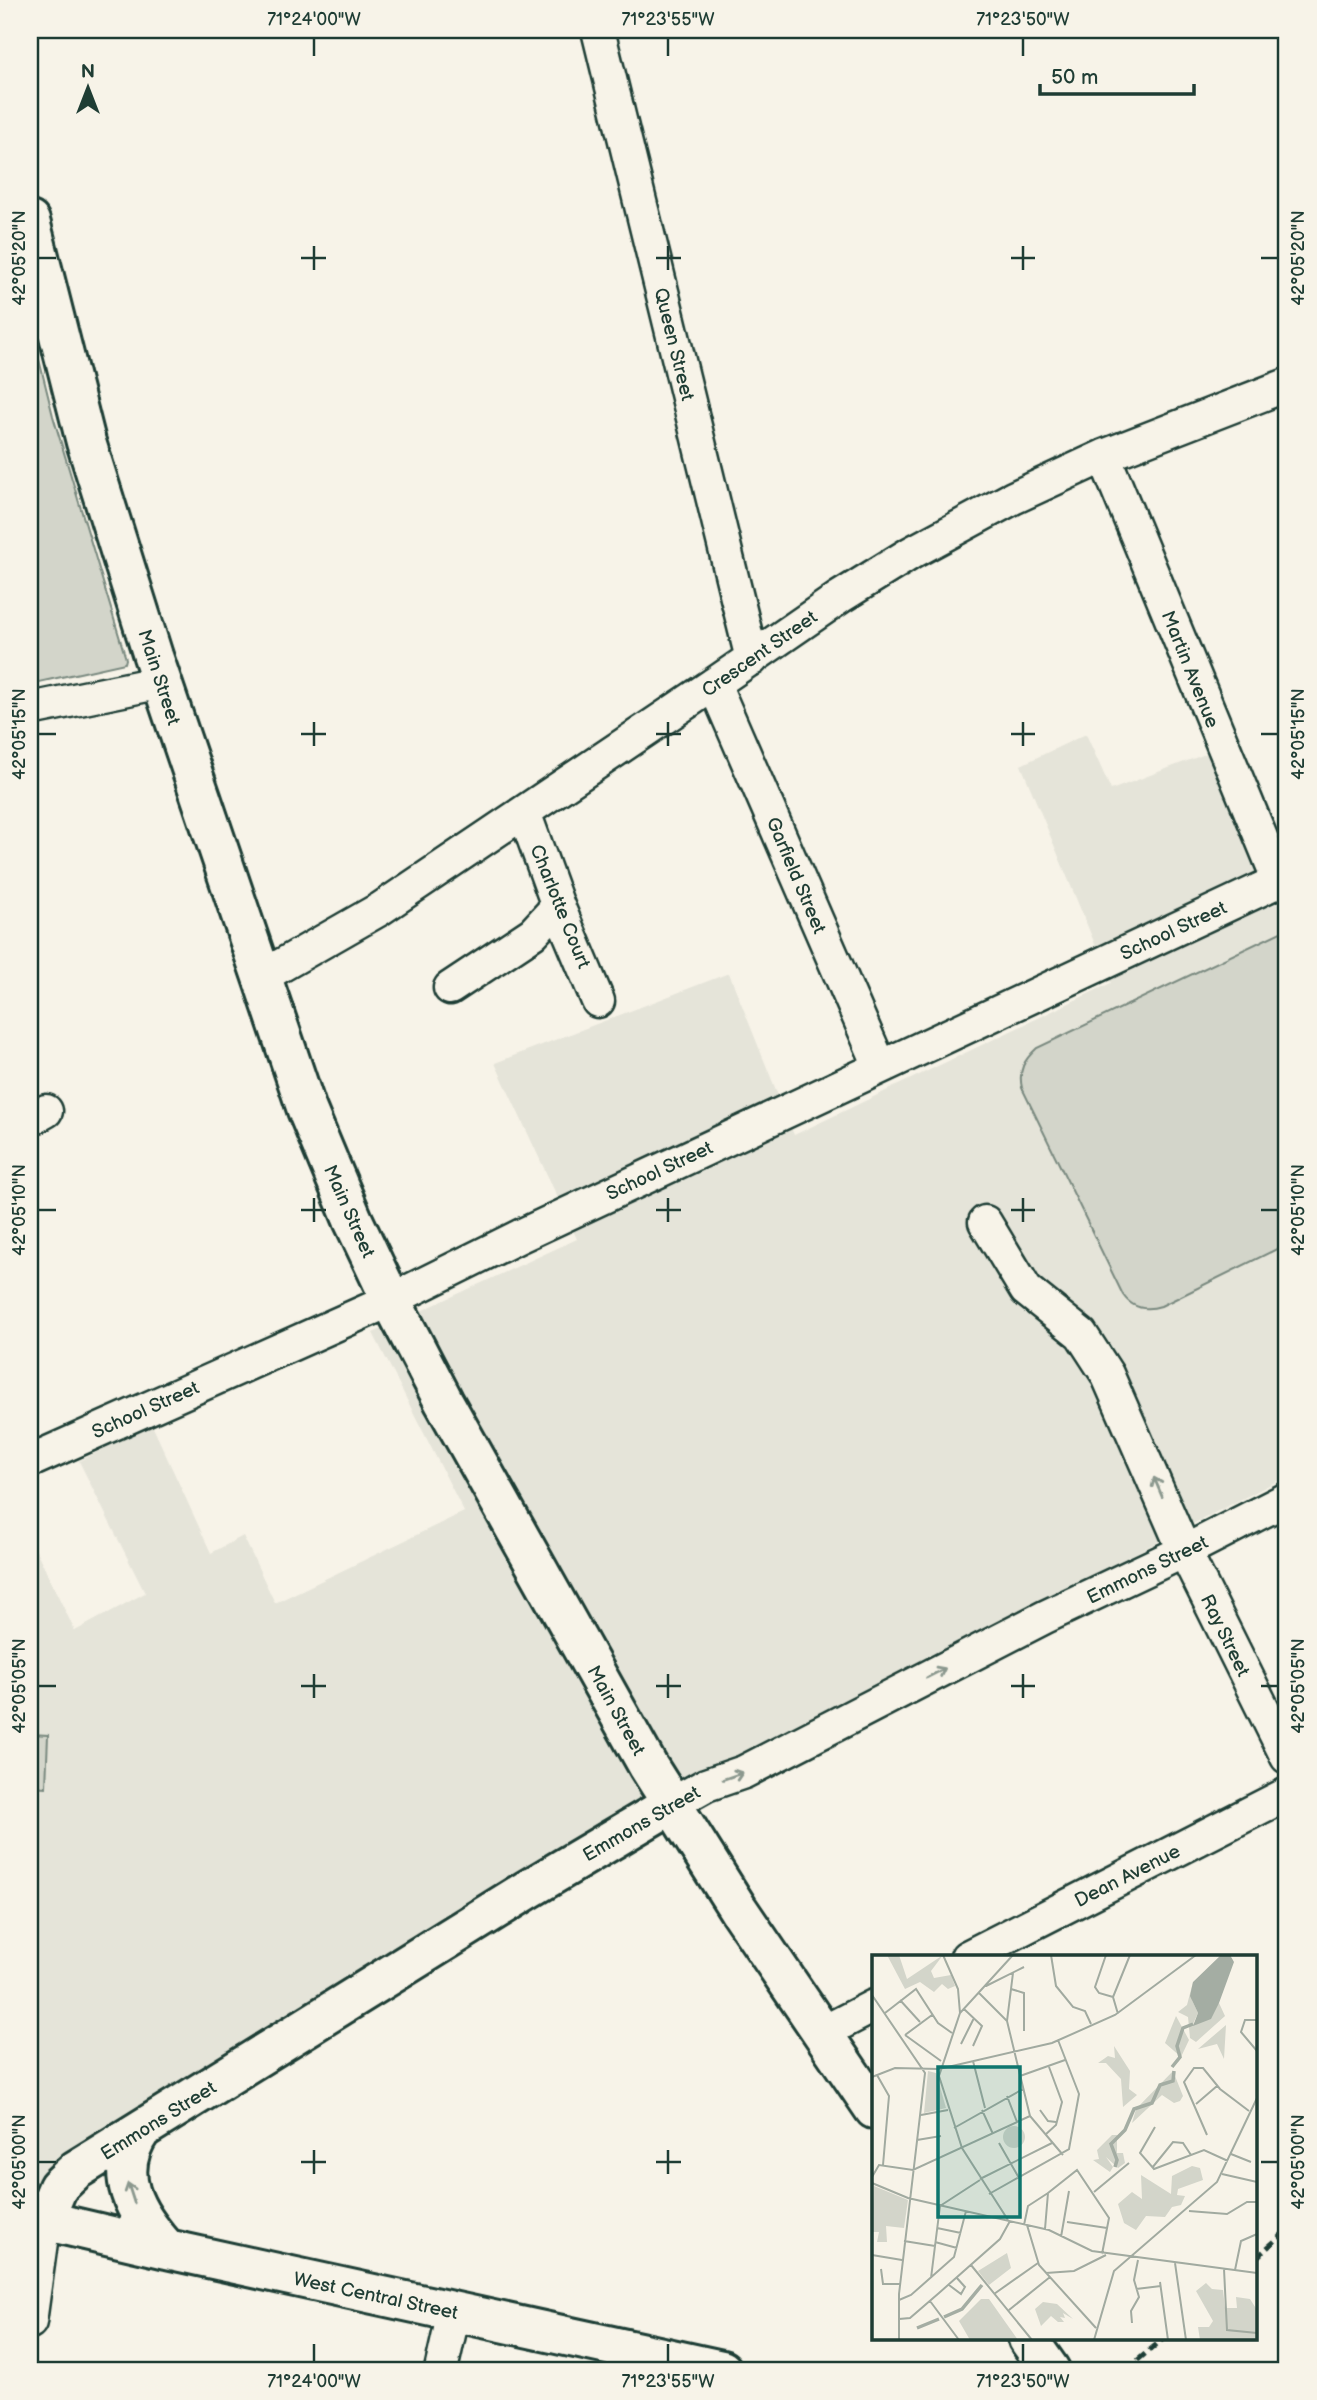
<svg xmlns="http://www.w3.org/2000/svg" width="1317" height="2400" viewBox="0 0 1317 2400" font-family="'Balsamiq Sans',sans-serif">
  <rect width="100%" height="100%" fill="#f7f3e8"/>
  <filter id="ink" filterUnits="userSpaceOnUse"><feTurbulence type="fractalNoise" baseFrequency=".0143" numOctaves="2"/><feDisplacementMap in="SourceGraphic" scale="14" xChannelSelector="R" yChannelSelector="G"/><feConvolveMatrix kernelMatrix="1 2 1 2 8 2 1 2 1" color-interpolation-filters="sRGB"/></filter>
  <g filter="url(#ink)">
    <path fill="#e5e4d9" d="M1086,734L1111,790L1208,753L1271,906L1287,899V1476L731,1759L627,1815L339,1990L37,2179L30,2225V1538L75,1631L145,1593L79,1461L152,1425L211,1553L243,1536L275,1603L464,1512L373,1333L577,1239L495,1063L729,973L794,1135L1111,983L1021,765Z"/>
    <path fill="#d3d5ca" stroke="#79897f" stroke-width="2" d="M30,323L53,416L126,659L125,663L30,684Z
      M1287,929V1244L1161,1306C1145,1311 1132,1308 1123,1295L1022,1088C1018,1070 1024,1060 1037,1048Z
      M30,1734L48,1735L46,1787L30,1786Z"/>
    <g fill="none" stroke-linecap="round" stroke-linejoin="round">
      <defs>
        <path id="minor" d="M598,30L752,659
          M1104,456L1279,881
          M714,684L880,1066
          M30,709L162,682
          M524,812L558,906L598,1001
          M261,977L380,909L714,684L840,597L911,553L1013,498L1104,456L1287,385
          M450,988L533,933L558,906
          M30,1120L46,1111
          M985,1222L1026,1290L1081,1334L1107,1374L1184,1550L1287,1757
          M30,1461L391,1300L520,1236L1287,877
          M672,1804L706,1785L744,1772L1045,1617L1195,1546L1287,1499
          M967,1957L1287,1794
          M822,2033L874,2006
          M30,2322L44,2220
          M441,2370L454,2312"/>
        <path id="major" d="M30,221L86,442L153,656L307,1110L353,1220L391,1300L444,1402L648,1766L738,1909L874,2109
          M142,2129C110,2173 135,2214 167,2249
          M30,2217L167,2249L722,2370
          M44,2220L58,2187L76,2170L527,1890L672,1804
          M1028,2339L1050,2370"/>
      </defs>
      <use href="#minor" stroke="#1f3d34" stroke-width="37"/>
      <use href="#major" stroke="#1f3d34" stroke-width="44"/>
      <use href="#minor" stroke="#f7f3e8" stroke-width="32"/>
      <use href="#major" stroke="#f7f3e8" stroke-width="38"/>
      <path stroke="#1f3d34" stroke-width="5" stroke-dasharray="10 5" stroke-linecap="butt" d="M1256,2258L1287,2230
        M1126,2370L1163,2339"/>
    </g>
    <defs><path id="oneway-shaft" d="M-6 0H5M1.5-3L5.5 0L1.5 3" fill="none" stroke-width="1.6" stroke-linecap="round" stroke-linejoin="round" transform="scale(1.75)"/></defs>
    <g stroke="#8b988e">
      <use href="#oneway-shaft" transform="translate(1158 1487) rotate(-113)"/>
      <use href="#oneway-shaft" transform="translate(936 1673) rotate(-27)"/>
      <use href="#oneway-shaft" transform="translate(733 1776) rotate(-19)"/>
      <use href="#oneway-shaft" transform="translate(131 2193) rotate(-108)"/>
    </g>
  </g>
  <path fill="none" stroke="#1f3d34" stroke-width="2.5" d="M314,38V56M668,38V56M1023,38V56M314,246V270M668,246V270M1023,246V270M38,258H56M301,258H326M656,258H681M1011,258H1035M1261,258H1278M314,722V746M668,722V746M1023,722V746M38,734H56M301,734H326M656,734H681M1011,734H1035M1261,734H1278M314,1198V1222M668,1198V1222M1023,1198V1222M38,1210H56M301,1210H326M656,1210H681M1011,1210H1035M1261,1210H1278M314,1674V1698M668,1674V1698M1023,1674V1698M38,1686H56M301,1686H326M656,1686H681M1011,1686H1035M1261,1686H1278M314,2150V2174M668,2150V2174M38,2162H56M301,2162H326M656,2162H681M1261,2162H1278M314,2344V2362M668,2344V2362M1023,2344V2362"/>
  <g text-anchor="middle" stroke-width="7" stroke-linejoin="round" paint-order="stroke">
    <g font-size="19" fill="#1f3d34" stroke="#f7f3e8">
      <text transform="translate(675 344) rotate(76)" y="7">Queen Street</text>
      <text transform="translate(759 653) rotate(-35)" y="7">Crescent Street</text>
      <text transform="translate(1191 669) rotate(68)" y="7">Martin Avenue</text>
      <text transform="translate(160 677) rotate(72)" y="7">Main Street</text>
      <text transform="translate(797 875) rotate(67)" y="7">Garfield Street</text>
      <text transform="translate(561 906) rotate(68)" y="7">Charlotte Court</text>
      <text transform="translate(1173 930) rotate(-25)" y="7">School Street</text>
      <text transform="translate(659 1170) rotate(-25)" y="7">School Street</text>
      <text transform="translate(350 1211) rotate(66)" y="7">Main Street</text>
      <text transform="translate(145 1409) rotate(-24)" y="7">School Street</text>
      <text transform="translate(1147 1569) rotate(-26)" y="7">Emmons Street</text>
      <text transform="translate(1226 1635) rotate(64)" y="7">Ray Street</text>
      <text transform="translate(617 1710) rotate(61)" y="7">Main Street</text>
      <text transform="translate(641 1823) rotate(-30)" y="7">Emmons Street</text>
      <text transform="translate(1127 1875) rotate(-27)" y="7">Dean Avenue</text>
      <text transform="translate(158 2120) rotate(-32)" y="7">Emmons Street</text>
      <text transform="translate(376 2295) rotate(12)" y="7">West Central Street</text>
    </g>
  </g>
  <g transform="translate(872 1955)">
    <rect width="385" height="385" fill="#f7f3e8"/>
    <path d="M15,0H27L35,24L71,0L59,16L62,23L79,20L83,31L76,34L70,29L62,37L48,27L33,34ZM321,27L320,45L326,58L321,69L347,48L353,61L324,87L318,83L316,62L306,57L315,50ZM304,61L317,85L309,102L293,88ZM354,70L352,104L345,89L326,94ZM242,91L258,116L257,134L265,140L251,152L249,124L234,108H226L236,101L243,103ZM56,116L64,118L74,153L52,158ZM301,116L311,141L308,146L302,148L290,140L260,168L264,154ZM131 182a11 11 0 1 1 22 0a11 11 0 1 1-22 0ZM240,180H245V198H251L253,208L246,213L234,202L241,212L238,217L221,205L227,204L225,195ZM320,211L328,213L331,225L306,234L305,240L313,241L309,250L300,252L293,262L274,261L264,275L252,268L246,249L260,237L270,244L269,220L299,239L300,221ZM2,231L36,245L32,273L14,271L15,287H5L7,277H0ZM135,298L139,313L117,330L106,316ZM334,328L340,334L351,335L353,353H365L364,342L378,344L385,355V385H328L326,372H337L341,366L324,336ZM109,344H117L146,385H98L87,366ZM171,347L185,349L201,364L191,358L193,363L188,362L192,367H186L179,361L169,371L163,354Z" fill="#d3d5ca"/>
    <path d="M349,0H358L362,7L347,48L339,64L321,71L326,58L318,41L321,27Z" fill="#a4ada3"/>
    <path fill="none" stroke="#a4ada3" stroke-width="3.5" d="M300,112L308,102L305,91L311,73L321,69M243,212L245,205L239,189L253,175L262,154L280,148L288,130L301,126L302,116M72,362L90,354L110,330M45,373L67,364"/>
    <path fill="none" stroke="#a1aaa0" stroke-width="2" d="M71,0L86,34L88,58M179,0L184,31L201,52L213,56L219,69M234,0L223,32L227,38L241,42M114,31L152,12M139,34L152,38V76M107,38L135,66L158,161L191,200M0,40L53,118L27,339V385M28,45L48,67M92,54L110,71L101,91M13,58L44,34L66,68L80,78M246,59L241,42L258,0M385,65H373L369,77L385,96M135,66L141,18M33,80L69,106M33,80L60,60M89,89L102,63M101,106L113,153M67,114L180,88L243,60L324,0M5,120L17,141L11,210M148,121L193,105M0,122L23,113L67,114M135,141L145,167M324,149L345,131M110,155L121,179M168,155L176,166L184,167M49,160L76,155M283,172L268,198L282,214L332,195L356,206M82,173L151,134M173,180L184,170L190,147L177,112M335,180L312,127L322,113H331L348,134L377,156M45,185L69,181M127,188L147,223M359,199L379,207M280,213L301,187L311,188L319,200M350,219L385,227M0,222L7,210L41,215L158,161M108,224L180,188M0,228L36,243L177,275L220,296L385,318M222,237L257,208M117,239L197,194L207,139L186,85M68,251L108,225M317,256L355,259L375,247H385M136,265L90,193L67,121L88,58L141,0M195,267L235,273M152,270L156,251L176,238M155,270L167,310L224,373M65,273L89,278M173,274L176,238L205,215L237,263L230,299M189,282L197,236M32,286L63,291M63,287L85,293M0,300L30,305M303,308L314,385M99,310L160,385M9,314L11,329H28M352,314L355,375L385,378M363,315L369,286L385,279M174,318L202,316L234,300M59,323L68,251M288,327L296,385M77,330L89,339L93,332L84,322M264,334L289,331M122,339L166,308M27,345L39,340L82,302L94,256M58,346L87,385M137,355L178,322M27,364L38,363L67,338L128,284L138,266M260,368L259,356L267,342L262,325L266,305M222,385L242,316L345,227L385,143"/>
    <path fill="#0f766e" fill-opacity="0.15" stroke="#0f766e" stroke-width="3.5" d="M66,112H148V262H66Z"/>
    <rect width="385" height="385" fill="none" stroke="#1f3d34" stroke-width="3.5"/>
  </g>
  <rect width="1317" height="2400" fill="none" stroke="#f7f3e8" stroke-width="77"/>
  <g transform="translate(88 88)" stroke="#f7f3e8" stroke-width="5" paint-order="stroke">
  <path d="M0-5L12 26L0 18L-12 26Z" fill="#1f3d34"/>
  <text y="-10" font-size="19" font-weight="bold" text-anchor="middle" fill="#1f3d34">N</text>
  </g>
  <path d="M1040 84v10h154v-10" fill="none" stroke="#1f3d34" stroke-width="3.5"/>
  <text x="1051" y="84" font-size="21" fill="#1f3d34" stroke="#f7f3e8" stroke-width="5" paint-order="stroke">50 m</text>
  <rect x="38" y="38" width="1240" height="2324" fill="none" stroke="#1f3d34" stroke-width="2.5"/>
  <g font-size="18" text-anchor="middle" fill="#1f3d34">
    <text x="314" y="25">71°24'00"W</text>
    <text x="668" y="25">71°23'55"W</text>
    <text x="1023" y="25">71°23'50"W</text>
    <text transform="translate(19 258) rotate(-90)" y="6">42°05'20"N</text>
    <text transform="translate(1298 258) rotate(-90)" y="6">42°05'20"N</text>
    <text transform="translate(19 734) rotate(-90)" y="6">42°05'15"N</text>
    <text transform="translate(1298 734) rotate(-90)" y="6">42°05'15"N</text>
    <text transform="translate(19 1210) rotate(-90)" y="6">42°05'10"N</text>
    <text transform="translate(1298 1210) rotate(-90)" y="6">42°05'10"N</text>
    <text transform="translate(19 1686) rotate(-90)" y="6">42°05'05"N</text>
    <text transform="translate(1298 1686) rotate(-90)" y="6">42°05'05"N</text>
    <text transform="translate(19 2162) rotate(-90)" y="6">42°05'00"N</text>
    <text transform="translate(1298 2162) rotate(-90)" y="6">42°05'00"N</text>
    <text x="314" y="2387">71°24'00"W</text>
    <text x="668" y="2387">71°23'55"W</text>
    <text x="1023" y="2387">71°23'50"W</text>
  </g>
</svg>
